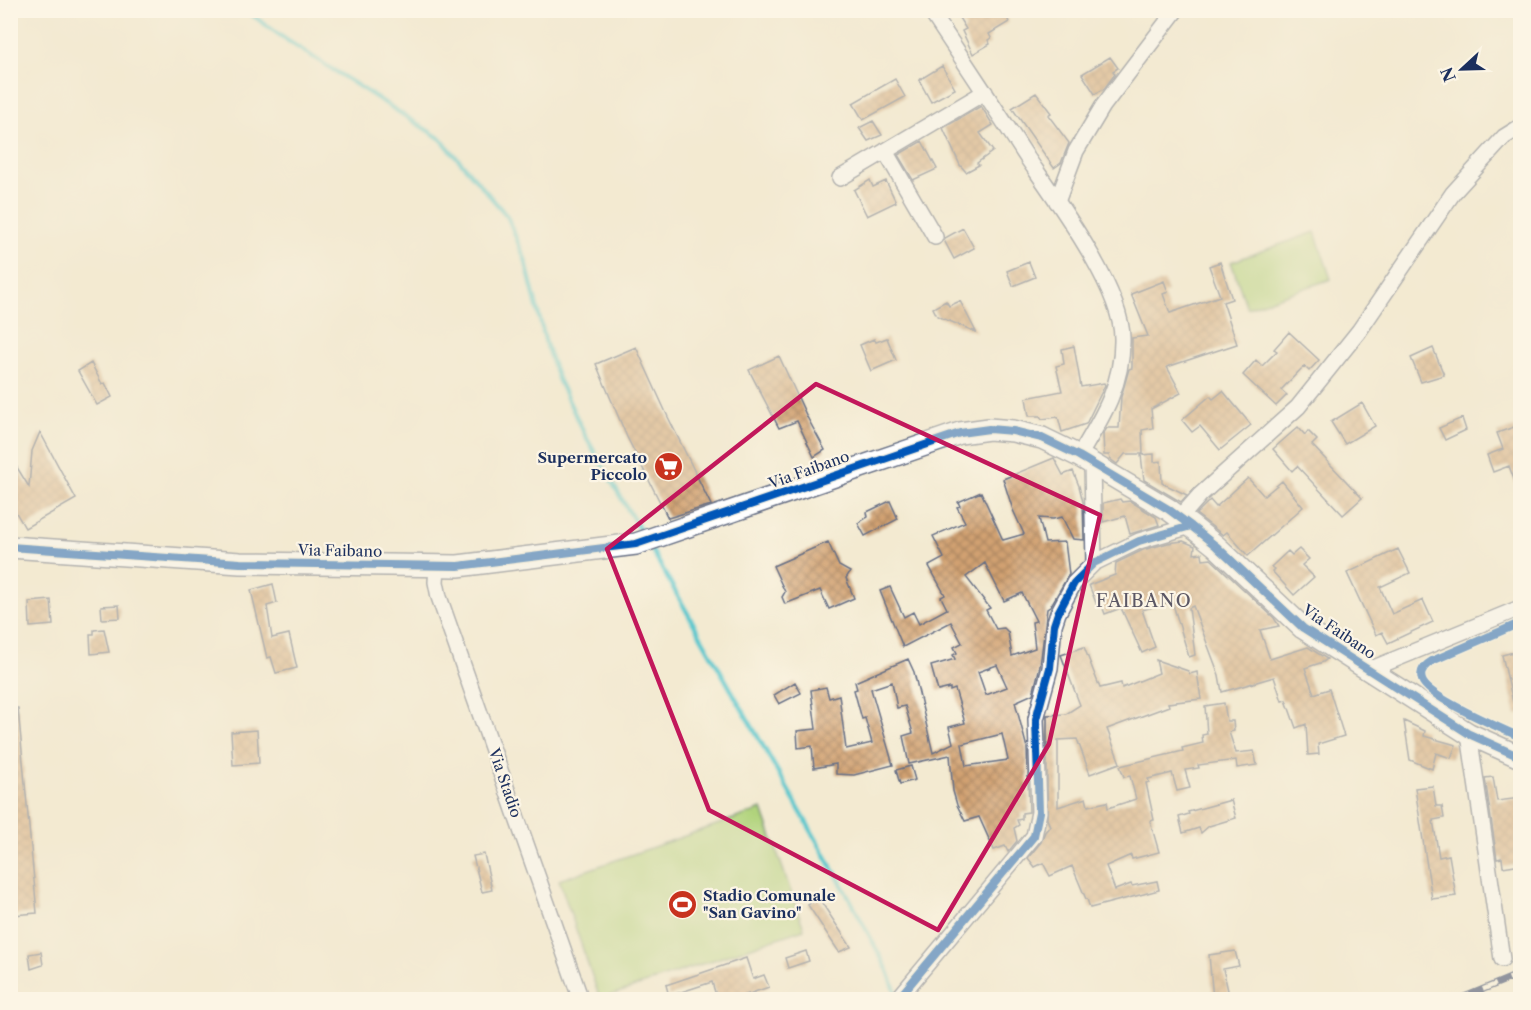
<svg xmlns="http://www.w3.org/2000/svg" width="1531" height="1010" viewBox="0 0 1531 1010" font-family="'Libre Caslon Text',serif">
  <defs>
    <pattern id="building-cross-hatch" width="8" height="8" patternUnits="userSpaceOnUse" patternTransform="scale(1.5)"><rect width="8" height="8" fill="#d1a171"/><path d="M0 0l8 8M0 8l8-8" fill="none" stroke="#a98460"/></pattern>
  </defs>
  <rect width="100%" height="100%" fill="#fcf5e5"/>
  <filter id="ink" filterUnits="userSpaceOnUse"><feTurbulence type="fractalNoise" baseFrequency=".0167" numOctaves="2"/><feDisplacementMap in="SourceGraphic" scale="12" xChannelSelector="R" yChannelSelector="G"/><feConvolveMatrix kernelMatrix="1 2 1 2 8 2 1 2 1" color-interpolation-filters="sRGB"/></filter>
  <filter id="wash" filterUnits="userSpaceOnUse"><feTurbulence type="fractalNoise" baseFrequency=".008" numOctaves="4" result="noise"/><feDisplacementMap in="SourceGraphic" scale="24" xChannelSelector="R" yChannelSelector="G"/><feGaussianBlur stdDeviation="1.35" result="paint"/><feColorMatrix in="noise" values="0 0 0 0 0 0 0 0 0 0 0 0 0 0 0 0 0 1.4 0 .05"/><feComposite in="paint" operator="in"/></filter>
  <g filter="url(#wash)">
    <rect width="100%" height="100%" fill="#f3ead1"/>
    <path fill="#b0d37c" stroke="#66816d" stroke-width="1.5" d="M1315,232L1331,279L1247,308L1231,262Z
      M762,809L804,929L600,999L559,880Z"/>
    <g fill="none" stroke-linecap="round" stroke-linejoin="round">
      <path stroke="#5ac7ce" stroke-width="4.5" d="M245,10L288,41L441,139L507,216L525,259L546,344L558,379L587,439L642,534
        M650,547L850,899L888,971L897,996"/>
    </g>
    <g id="blocks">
      <path fill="url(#building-cross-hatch)" fill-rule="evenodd" d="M954,10H1021L1007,18L1009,22L989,34L991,38L988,40L990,44L973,54L962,31L966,29Z
        M1110,57L1118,68L1113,71L1115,74L1104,89L1095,94L1082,74Z
        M942,66L955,89L931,102L919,80Z
        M895,79L905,97L863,120L853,103Z
        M1036,93L1051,113L1048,115L1069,143L1061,163L1054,168L1012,108Z
        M981,106L993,125L980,133L993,151L977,163L979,165L966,172L960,165L943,128Z
        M873,121L882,135L868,141L859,128Z
        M922,141L937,169L913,180L898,155Z
        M870,180L873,187L886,181L896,202L867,216L854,190Z
        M963,228L974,248L954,259L944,240L945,238Z
        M1029,262L1035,277L1013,286L1007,271Z
        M1220,262L1232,299L1223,302L1237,344L1167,367L1181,393L1151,409L1153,428L1142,430L1143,454H1125L1117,464L1110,459L1109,455H1104L1103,434L1107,428H1119L1121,397L1129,369L1132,368V338L1148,336L1131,294L1164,281L1168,292L1163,294L1170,313L1220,296L1209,266Z
        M946,301L949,306L960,301L976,332L937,316L933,308Z
        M1289,332L1319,360L1309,371L1304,366L1281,390L1287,395L1276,406L1243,375L1256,360L1262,366L1277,351L1274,349Z
        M887,338L896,360L871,371L860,345L874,339L876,342Z
        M1074,346L1081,387L1104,383L1105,385L1086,424L1062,432L1058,417L1042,419L1040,416H1029L1026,398L1062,391L1056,366L1064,364L1062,349Z
        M636,347L668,417L711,505L668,518L627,437L596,364Z
        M1433,348L1444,375L1421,382L1411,358Z
        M779,356L807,417L825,450L814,457L797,421L779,428L749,370Z
        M91,363L102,384L105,383L112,397L97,405L78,371Z
        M1223,391L1251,425L1220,450L1200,426L1192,432L1182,420L1210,396L1213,399Z
        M1362,403L1375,426L1345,444L1331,422Z
        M1462,418L1466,430L1445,440L1439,428Z
        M1298,427L1305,435L1308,431L1317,440L1312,445L1362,498L1343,515L1297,466L1292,471L1273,449Z
        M1514,427L1521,444L1519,493L1509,466L1493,472L1487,455L1503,449L1497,433Z
        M40,432L76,499L25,528L10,502V456L29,487L32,451Z
        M1154,454V462L1161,461L1162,483L1187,495L1181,502L1144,480L1141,455Z
        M1054,458L1063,475L1073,471L1079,486L1083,502L1084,540L1073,539L1062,517L1053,519L1039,518L1045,543L1065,542L1069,574L1050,607L1047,609L1040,666L1033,694L1015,702L1027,748L1029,812L1022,813V819L1017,820L1019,825L1014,828L1017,841L1008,852L1005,846L994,850L979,817L965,821L957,805L953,791L950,755L909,764L903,736L913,733L905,706L897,708L892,682L871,689L893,765L854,775L836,774V764L814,768L812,746L798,748L797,731L816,729L811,690L826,687L829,698L839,695L846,749L872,743L865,718L862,719L854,690L857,689L855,682L908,659L914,672L933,753L953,743L949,727L965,723L955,689L950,691V688L938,691L931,666L955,659L953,655L957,653L954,647L962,643L951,622L903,647L880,591L890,587L904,617L913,612L919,624L947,609L941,597L945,595L929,566L944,558L933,536L965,522L957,507L960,506L958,502L981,492L1003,540L1024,534L1013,510L1003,479ZM985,563L1004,601L1022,593L1036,621L1032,622L1035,648L1012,656L1008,632L1004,628L996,629L986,610L990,608L966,577ZM997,665L1007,687L986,695L978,672ZM1002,734L1008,760L966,766L962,744Z
        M1248,478L1264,496L1282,481L1303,507L1248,556L1227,532L1223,535L1196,514L1210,500L1216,507Z
        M1120,499L1122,502L1130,501L1156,517L1159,525L1130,534L1125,516L1103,522V503Z
        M890,501L898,519L865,536L858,523L868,517L867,512Z
        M1183,541L1195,546L1194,554L1202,553L1203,560L1211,559L1274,618L1279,626L1260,630L1270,659L1308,647L1327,659L1323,662L1305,668L1314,694L1329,689L1344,736L1318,744L1319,754L1308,755L1306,724L1296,728L1286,700L1282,701L1274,677L1222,692L1219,675L1193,606L1189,608L1195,655L1189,657L1172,601L1142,610L1155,647L1142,653L1121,608L1105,614L1102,606L1098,608L1089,585L1115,575L1116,563L1143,550L1168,543Z
        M828,542L839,566L850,572L846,578L854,598L829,609L820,590L785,604L782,597L785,592L773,566Z
        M1299,549L1309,559L1302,565L1314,577L1294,595L1272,571L1274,569L1271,567L1288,551L1292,555Z
        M1398,549L1410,573L1380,587L1392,614L1423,600L1433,622L1388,643L1382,632L1376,635L1347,573Z
        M273,584L277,603L267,606L272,638L289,634L297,668L276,673L271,657L267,658L251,590Z
        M51,600L53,625L30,627L29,602Z
        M119,605L120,618L102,619L101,606Z
        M104,629L109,652L91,654L90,634H94V630Z
        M1084,647L1100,688L1121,683L1122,688L1159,673L1156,660L1188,671L1190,674L1197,672L1201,699L1168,703L1169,706L1107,729L1120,763L1090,774L1077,739L1058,740V807L1086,798L1088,806L1107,802L1108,808L1136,799L1130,776L1124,777L1120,766L1183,751L1182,748L1203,743L1202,735L1207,734L1205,706L1224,703L1227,721H1233L1234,731L1229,732L1236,753L1254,751L1257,765L1237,768L1236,760L1198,765L1199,768L1185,770L1190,788L1177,791L1172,773L1148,779L1149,782L1146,783L1154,820L1150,821L1159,852L1132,859L1131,855L1106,866L1115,890L1131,884L1132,886L1157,881L1159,890L1090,908L1087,899H1086L1072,866L1050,876L1043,863L1035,867L1028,858L1041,842L1045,832L1050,826L1047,819V715L1066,714L1080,705L1061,655Z
        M1521,650V714L1516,715L1502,655Z
        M795,682L801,693L779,704L774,695Z
        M10,708H18L37,913L13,915L10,881Z
        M1404,721L1425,731L1424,736L1456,745L1451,758L1436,753L1432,769L1410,760Z
        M257,730L259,763L233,765L231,732Z
        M911,766L915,780L900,784L896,770Z
        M1493,777L1497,801L1521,798V864L1503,867L1502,858L1497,859L1485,778Z
        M1433,786L1436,806H1442L1444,818L1433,820L1439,857L1449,855L1456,896L1432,899L1415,788Z
        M1231,800L1236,818L1209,826L1201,833L1199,828L1183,833L1179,817L1189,814L1188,812Z
        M484,854L492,890L482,892L473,856Z
        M818,897L851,947L839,952L808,905Z
        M806,951L809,961L788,968L785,958Z
        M1235,951L1239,966L1223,969L1230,999H1213L1209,955Z
        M41,952L43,965L31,969L29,954Z
        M746,958L753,979L764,975L769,987L734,999H717L712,982L669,996L666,985Z"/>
    </g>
  </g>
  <g filter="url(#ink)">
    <use href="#blocks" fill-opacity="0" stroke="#677086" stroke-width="1.5"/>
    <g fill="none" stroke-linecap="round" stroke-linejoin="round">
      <defs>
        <path id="street" d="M930,10C963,60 996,109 1028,159C1057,201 1122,289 1122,338C1123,385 1102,418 1079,456
          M885,151L935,237
          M840,178L985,92
          M1057,202L1076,151L1103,106L1176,10
          M1092,464L1094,563
          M1180,518L1200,495L1298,407L1359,331L1453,193L1504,137L1520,127
          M437,566L436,582L439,597L581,1000
          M1369,670L1520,608
          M1469,734L1502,959
          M897,1000L1034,836L1039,812L1036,719L1050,668L1054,625L1058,613L1074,583L1094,563L1139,541L1191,526"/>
        <path id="secondary" d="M10,547L240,563L458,566L636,544L960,433L989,429L1013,431L1042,438L1079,456L1168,509L1191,526L1216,546L1303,628L1469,734L1520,757"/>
      </defs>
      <use href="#street" stroke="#677086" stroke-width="18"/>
      <use href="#secondary" stroke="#677086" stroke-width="24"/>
      <use href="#street" stroke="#fff" stroke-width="15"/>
      <use href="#secondary" stroke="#fff" stroke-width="21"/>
      <defs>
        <path id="rail" d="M1457,1000L1520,974"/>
      </defs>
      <use href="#rail" stroke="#1b2f5e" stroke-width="7"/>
      <use href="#rail" stroke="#fcf5e5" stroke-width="4.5" stroke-dasharray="14" stroke-linecap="butt"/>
      <defs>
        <path id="cycleway" d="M10,547L240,563L458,566L636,544L960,433L989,429L1013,431L1042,438L1079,456L1168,509L1191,526L1216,546L1303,628L1469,734L1520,757
          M1520,623L1432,661C1425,665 1419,671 1422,680C1428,698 1501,728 1520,737
          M897,1000L1034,836L1039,812L1036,719L1050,668L1054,625L1058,613L1074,583L1094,563L1139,541L1191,526"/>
      </defs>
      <use href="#cycleway" stroke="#fcf5e5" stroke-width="11"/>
      <use href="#cycleway" stroke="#0057b8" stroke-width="8"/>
    </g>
  </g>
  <path d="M0 0H1531V1010H0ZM816,384L1100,515L1049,744L938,930L709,810L607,549Z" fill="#f3ead1" fill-opacity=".55" fill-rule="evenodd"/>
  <path fill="none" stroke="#c2185b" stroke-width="4.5" stroke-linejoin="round" d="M816,384L1100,515L1049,744L938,930L709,810L607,549Z"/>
  <defs>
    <symbol id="supermarket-disc" viewBox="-11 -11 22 22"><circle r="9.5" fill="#c8321e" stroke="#fcf5e5"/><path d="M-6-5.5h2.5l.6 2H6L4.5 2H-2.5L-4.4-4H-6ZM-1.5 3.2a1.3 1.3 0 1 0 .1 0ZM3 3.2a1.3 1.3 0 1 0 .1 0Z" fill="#fff"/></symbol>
    <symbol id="stadium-disc" viewBox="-11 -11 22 22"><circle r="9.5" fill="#c8321e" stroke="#fcf5e5"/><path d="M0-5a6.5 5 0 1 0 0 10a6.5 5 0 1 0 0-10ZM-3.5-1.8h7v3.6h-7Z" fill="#fff"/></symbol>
  </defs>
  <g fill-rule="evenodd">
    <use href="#supermarket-disc" x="652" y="450" width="33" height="33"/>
    <use href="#stadium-disc" x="666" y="888" width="33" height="33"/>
  </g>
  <g text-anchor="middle" stroke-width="4.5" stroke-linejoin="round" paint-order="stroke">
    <g font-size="15" font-weight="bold" fill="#1b2f5e" stroke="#fcf5e5" text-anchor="end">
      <text x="647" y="463">Supermercato<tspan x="647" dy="17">Piccolo</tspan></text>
      <text x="703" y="901" text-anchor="start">Stadio Comunale<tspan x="703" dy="17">"San Gavino"</tspan></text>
    </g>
    <g font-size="15" fill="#1b2f5e" stroke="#fcf5e5">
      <text transform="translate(809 470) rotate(-20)" y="5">Via Faibano</text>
      <text transform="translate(340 551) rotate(1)" y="5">Via Faibano</text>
      <text transform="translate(1339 632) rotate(34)" y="5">Via Faibano</text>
      <text transform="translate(505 783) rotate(71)" y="5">Via Stadio</text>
    </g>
    <g font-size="18" letter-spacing="1.5" fill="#5b5765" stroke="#fcf5e5">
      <text x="1144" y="607">FAIBANO</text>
    </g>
  </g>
  <rect width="1531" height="1010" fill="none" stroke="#fcf5e5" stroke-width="36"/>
  <g transform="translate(1462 69) rotate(248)" stroke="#fcf5e5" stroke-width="4.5" paint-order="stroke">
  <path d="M0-4.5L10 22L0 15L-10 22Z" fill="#1b2f5e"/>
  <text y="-9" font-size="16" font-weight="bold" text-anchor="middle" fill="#1b2f5e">N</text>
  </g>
</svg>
